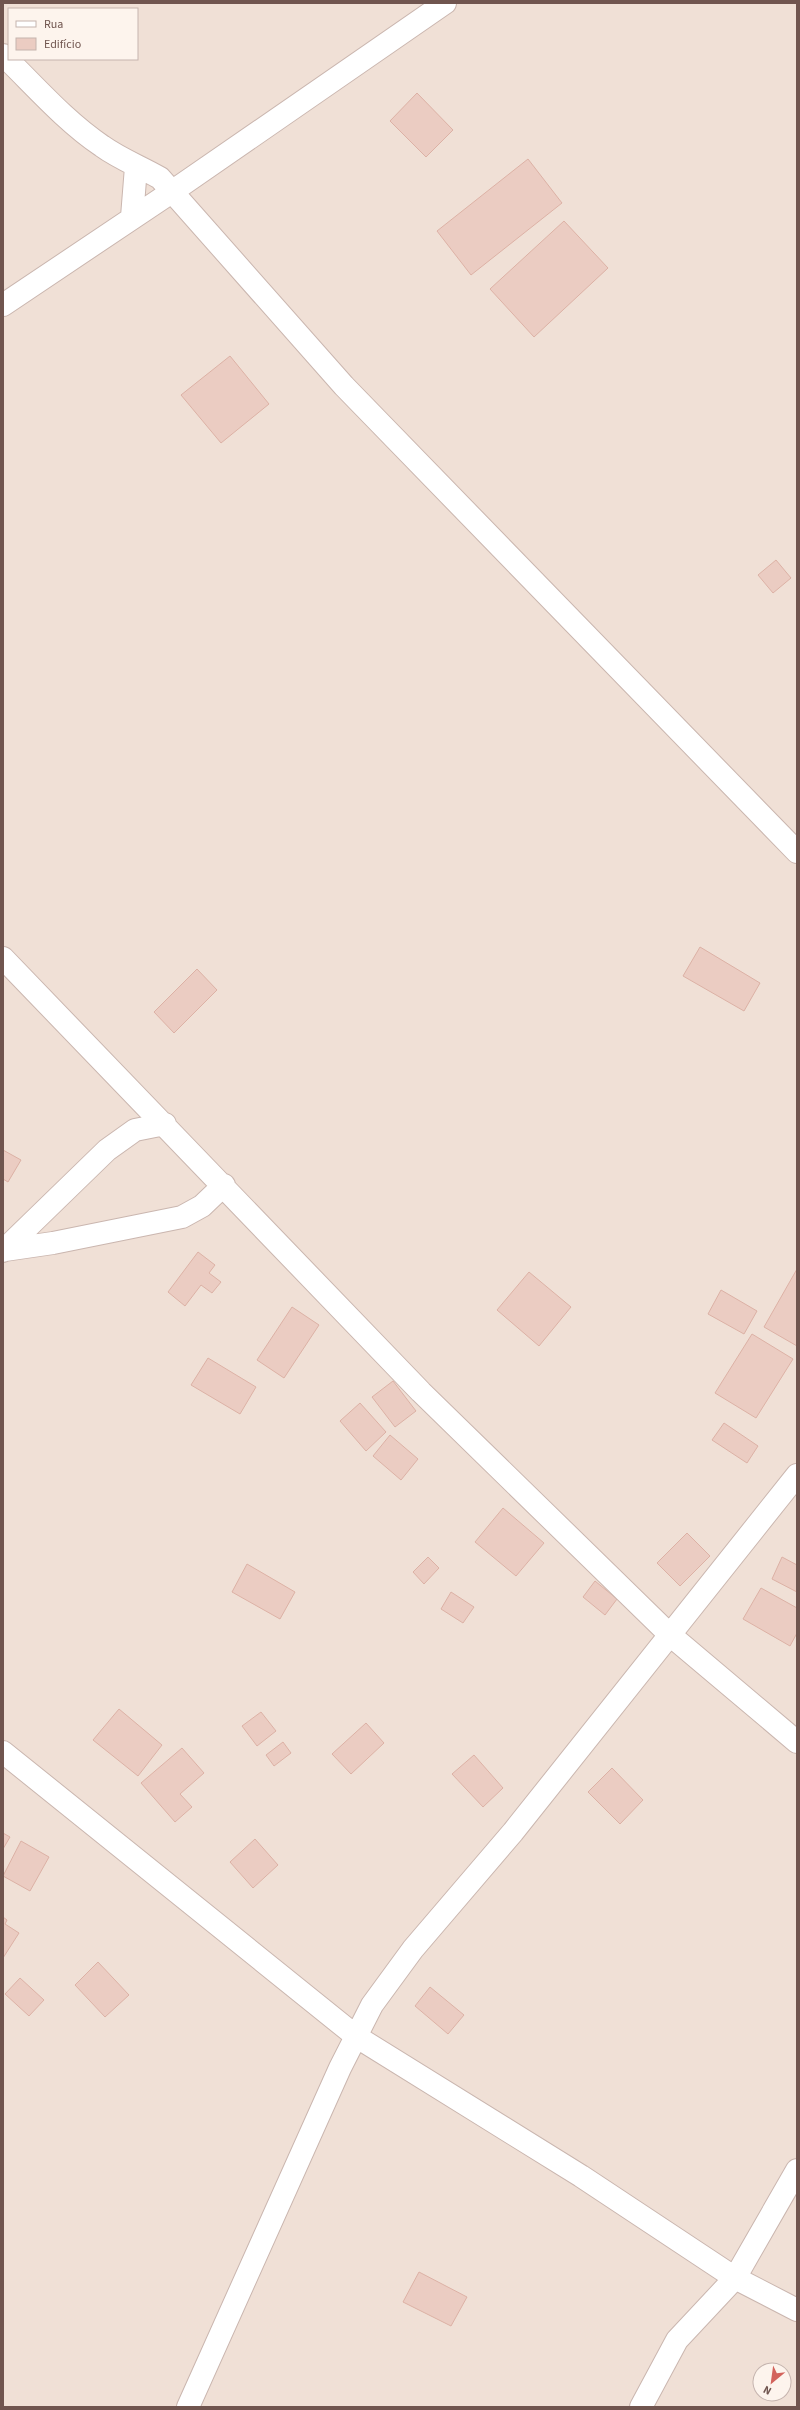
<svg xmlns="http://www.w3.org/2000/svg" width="800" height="2410" viewBox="0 0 800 2410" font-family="'Source Sans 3',sans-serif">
  <rect width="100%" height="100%" fill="#f9efe7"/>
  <path fill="#f0e0d6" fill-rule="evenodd" d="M3,3H797V2407H3ZM9,9H137V59H9ZM760,2370H784V2394H760Z"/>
  <path fill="#ebccc2" stroke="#dcb1a5" d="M417,93L453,130L426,157L390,121Z
    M528,159L562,203L471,275L437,231Z
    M564,221L608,268L534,337L490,289Z
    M230,356L269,404L221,443L181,395Z
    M776,560L791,578L773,593L758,575Z
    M700,947L760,983L744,1011L683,976Z
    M197,969L217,990L174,1033L154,1012Z
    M3,1150L21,1160L8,1182L3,1179Z
    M198,1252L215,1265L209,1273L221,1282L212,1293L201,1285L185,1306L168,1292Z
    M797,1269V1346L764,1327Z
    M529,1272L571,1307L539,1346L497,1310Z
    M721,1290L757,1311L744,1334L708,1314Z
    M292,1307L319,1325L284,1378L257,1360Z
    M752,1334L793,1359L756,1418L715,1393Z
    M208,1358L256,1387L240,1414L191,1385Z
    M393,1381L416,1411L395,1427L372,1397Z
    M360,1403L386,1432L366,1451L340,1421Z
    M724,1423L758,1446L747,1463L712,1440Z
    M390,1435L418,1459L401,1480L373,1456Z
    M503,1508L544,1543L516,1576L475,1542Z
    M687,1533L710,1556L680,1586L657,1563Z
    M428,1557L439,1568L424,1584L413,1572Z
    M782,1557L797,1565V1592L772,1579Z
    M247,1564L295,1592L280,1619L232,1592Z
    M595,1581L617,1599L605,1615L583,1597Z
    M761,1588L797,1608V1633L790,1646L743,1619Z
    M451,1592L474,1607L463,1623L441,1609Z
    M119,1709L162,1745L138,1776L93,1740Z
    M261,1712L276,1731L257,1746L242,1726Z
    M366,1723L384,1743L351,1774L332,1754Z
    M283,1742L291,1753L274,1766L266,1755Z
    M182,1748L204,1773L180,1794L192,1807L175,1822L141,1783Z
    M474,1755L503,1788L483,1807L452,1774Z
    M612,1768L643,1800L620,1824L588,1792Z
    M3,1833L10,1837L3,1849Z
    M255,1839L278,1865L253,1888L230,1862Z
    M21,1841L49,1857L30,1891L3,1876Z
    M3,1917L7,1920L5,1924L19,1933L3,1958Z
    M98,1962L129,1995L105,2017L75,1985Z
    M20,1978L44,2000L29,2016L5,1994Z
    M430,1987L464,2015L448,2034L415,2006Z
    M419,2272L467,2297L451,2326L403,2302Z"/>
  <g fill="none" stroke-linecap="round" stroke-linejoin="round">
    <defs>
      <path id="street" d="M3,55C35,86 65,121 102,146C120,159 141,167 160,178L344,386L797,852
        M132,217L136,167
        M3,305L173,191L445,3
        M3,958L421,1392L669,1634L797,1742
        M5,1250L53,1243L182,1217L202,1206L224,1185
        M3,1251L107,1150L135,1130L165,1124
        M3,1752L357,2037L581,2176L735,2278L797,2310
        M188,2407L340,2068L372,2005L413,1949L513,1832L797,1475
        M641,2407L677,2340L735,2278L797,2170"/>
    </defs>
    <use href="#street" stroke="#cab6af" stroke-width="24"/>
    <use href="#street" stroke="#fff" stroke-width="22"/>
  </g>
  <rect width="800" height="2410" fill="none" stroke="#70554f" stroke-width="8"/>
  <rect x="8" y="8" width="130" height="52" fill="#fdf4ed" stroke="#c5b4ae"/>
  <rect x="16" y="21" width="20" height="6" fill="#ffffff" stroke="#c5b4ae"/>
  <text x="44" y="28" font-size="12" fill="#70554f">Rua</text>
  <rect x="16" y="38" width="20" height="12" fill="#ebccc2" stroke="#c5b4ae"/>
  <text x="44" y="48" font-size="12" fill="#70554f">Edifício</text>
  <g transform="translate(772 2382) rotate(209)"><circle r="19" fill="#fdf4ed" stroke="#c5b4ae"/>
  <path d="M0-3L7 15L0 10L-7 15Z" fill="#d3635c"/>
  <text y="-6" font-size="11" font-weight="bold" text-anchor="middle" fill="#70554f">N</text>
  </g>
</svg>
